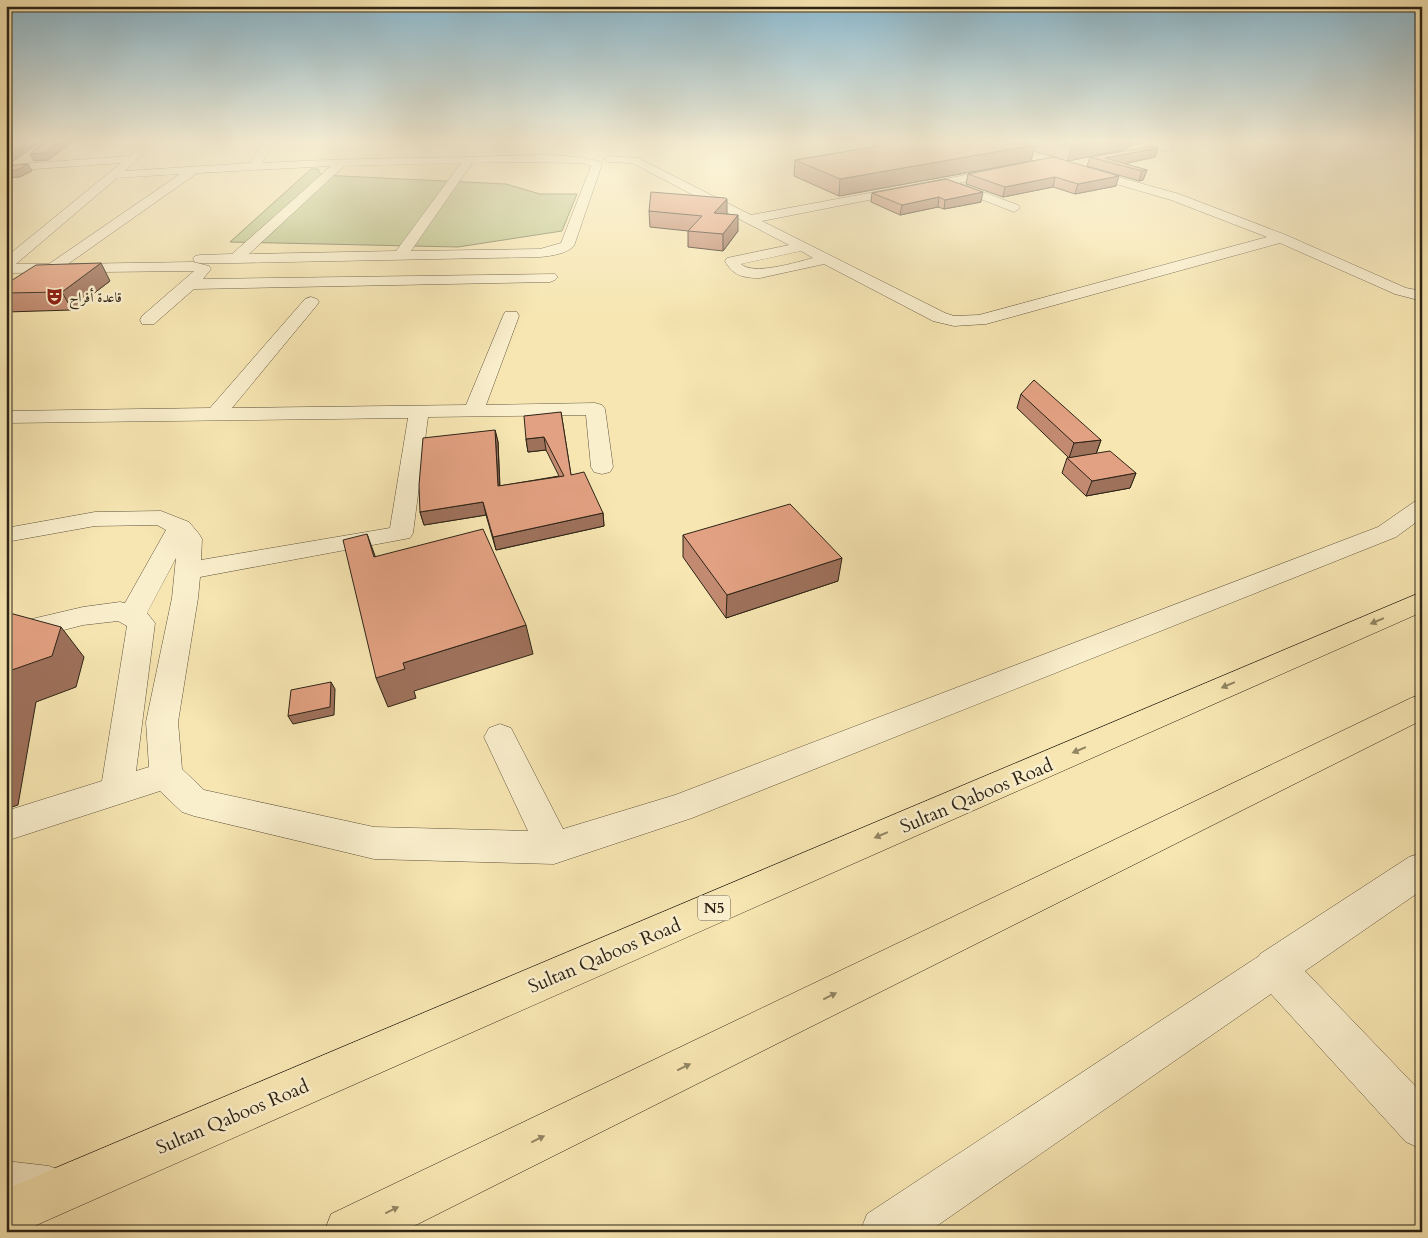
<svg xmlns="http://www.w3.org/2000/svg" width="1428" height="1238" viewBox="0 0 1428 1238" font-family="Cardo,Amiri,serif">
  <rect width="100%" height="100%" fill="#f7e6b2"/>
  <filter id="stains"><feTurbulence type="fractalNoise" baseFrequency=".004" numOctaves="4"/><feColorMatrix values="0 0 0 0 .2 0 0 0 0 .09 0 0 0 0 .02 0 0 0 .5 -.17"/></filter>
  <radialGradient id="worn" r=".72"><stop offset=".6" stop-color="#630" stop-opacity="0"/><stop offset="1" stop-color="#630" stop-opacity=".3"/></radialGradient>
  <path fill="#bdc58c" stroke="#757452" d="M311,169H318L321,175L506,184L540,194H577L562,231L458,247L230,242Z"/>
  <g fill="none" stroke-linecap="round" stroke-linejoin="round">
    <defs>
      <path id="minor" d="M145,141H156L125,171L250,163L264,141H274L262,163C332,159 401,158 472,157C512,156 562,151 601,162L602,164L574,246C566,254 551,256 540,257L235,263H200L195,262L193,259L195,256L200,255L232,254L331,166L197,173L68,264L193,262L209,266L211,269L203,279L555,274L558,277L555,280L550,282L194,289L154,324H142L140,320L142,316L194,271L6,273V257L121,163L6,171V165L130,156ZM510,162L582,163L591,166L561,243L540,249L411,251L472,163ZM461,163L396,251L249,254L344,166ZM180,174L49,264H16L117,178Z
        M1156,141H1168L1174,147L1169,150L1122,158L1117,155L1122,152L1160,145Z
        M996,143L1179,194L1286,235L1406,288L1422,291V301L1395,294L1280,243L986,324L954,326L933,321L824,264L760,278C744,278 733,276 725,261L727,258L789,245L632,163L609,162L604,159L609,156L638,158L751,215L1003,168L1007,169L1009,171L1007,173L959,183L1018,205L1020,208L1014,212L945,185L762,221L945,313L954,316L979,315L1267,237L1171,200L992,148L991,146ZM801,251L813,258C797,262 753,276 741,264Z
        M311,297L317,299L319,302L317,305L232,408L466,405L503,316L505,312H517L519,316L486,405L595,403L602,405L605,409L613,467L610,472L602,474L594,472L591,467L586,415L428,417L413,533L410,538L200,577L198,598L178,722L182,769L204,790L374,827L528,831L484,737L489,728L500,724L511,728L563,829L675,795L1378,527L1414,502L1422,500V518L1396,537L692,818L554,864L374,859L194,816L182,812L160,791L6,841V811L102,781L127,626L118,621L83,625L6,645V625L83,607L120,602L125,603L166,530L157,525L95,526L6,542V528L95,512L161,511L189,522L199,534L202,539L201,560L390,528L408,418L6,423V411L210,408L305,299ZM176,558L172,598L146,722L149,767L136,771L155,623L147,613Z
        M1422,853V890L1305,971L1422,1093V1149L1406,1142L1271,994L928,1232H860L867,1214L1259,956L1260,954L1409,857Z
        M6,1161L49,1166L66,1173L73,1190L66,1207L49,1214L6,1209Z"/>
      <path id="highway" d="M1422,592V612L23,1231L6,1232V1189Z
        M1422,694V720L402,1232H324L331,1214L1411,698Z"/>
    </defs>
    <use href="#minor" stroke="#60543e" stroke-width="1"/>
    <use href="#highway" stroke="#2d2417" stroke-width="1"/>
    <use href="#minor" fill="#faefcd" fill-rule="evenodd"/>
    <use href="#highway" fill="#f7e6b2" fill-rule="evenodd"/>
  </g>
  <path fill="#c28a70" stroke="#2d2417" d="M874,141H1143L1142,143L1129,146L1127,149L1068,161L1033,151L1031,161L839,196L794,176L795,160L873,147Z
    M1053,157L1116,186L1075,194L1053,187L1003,197L966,184L968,174Z
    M1090,157H1155L1124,164L1147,170L1143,180L1139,181L1087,166Z
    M946,179L981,202L944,209L938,207L900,215L871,202L872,193Z
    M649,211L727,214L738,231L723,251L688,247V231L650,227Z
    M110,281L72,310L6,312V284Z
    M1021,394L1101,440L1096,454L1136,473L1130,488L1086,496L1062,473L1067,458L1085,456L1069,458L1017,408Z
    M561,412L571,475L603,513L604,526L496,550L486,515L424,525L420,512L495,430L498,442L500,486L559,476L546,450L528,452L526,439Z
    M683,535L838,581L726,618L683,557Z"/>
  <path fill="#9e715b" stroke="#2d2417" d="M29,141H41L12,162L6,163V156Z
    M62,141H74L48,160L34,161L30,154Z
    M1095,141H1143L1142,143L1129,146L1127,149L1068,161L1072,145Z
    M1035,145L1031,161L839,196L840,179Z
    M1158,148L1155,157L1118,165L1105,158Z
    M28,164L32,171L20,177L6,178V171Z
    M1147,170L1143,180L1139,181L1142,171Z
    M1119,176L1116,186L1075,194L1078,184Z
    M1055,177L1053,187L1003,197L1005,187Z
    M983,192L981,202L944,209L945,200Z
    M939,197L938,207L900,215L902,205Z
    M727,199V215L714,213Z
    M738,215V231L723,251V234Z
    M101,263L110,281L72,310L62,292Z
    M495,430L498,442L500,499L498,486Z
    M544,437L546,450L528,452L526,439Z
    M1101,440L1096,454L1069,458L1074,443Z
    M1136,473L1130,488L1086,496L1092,481Z
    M483,502L486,515L424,525L420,512Z
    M603,513L604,526L496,550L493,537Z
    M367,534L377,561L374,557Z
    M842,558L838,581L726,618L727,595Z
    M526,625L533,654L414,691L416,698L388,707L376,678L403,663Z
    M61,627L84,657L76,687L36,702L18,805L6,809V686L9,671Z
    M331,682L335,689L334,715L293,724L288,716Z"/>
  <path fill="#e2a182" stroke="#2d2417" d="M6,141H29L9,155L6,156Z
    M47,141H62L45,153L30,154Z
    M874,141H1020L1035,145L840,179L795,160L886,145Z
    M1056,141H1095L1072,145Z
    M1152,146L1158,148L1105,158L1147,170L1142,171L1090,157Z
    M1053,157L1119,176L1078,184L1055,177L1005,187L968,174Z
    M28,164L17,170L6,171V166Z
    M946,179L983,192L945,200L939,197L902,205L872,193Z
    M651,192L725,198L727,199L714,213L738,215L723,234L688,231L702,216L649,211Z
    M101,263L62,292L6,293V284L36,265Z
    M1034,380L1101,440L1074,443L1021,394Z
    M561,412L571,475L584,472L603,513L493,537L483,502L420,512L419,485L423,438L495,430L498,486L564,476L544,437L526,439L524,416Z
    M1110,451L1136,473L1092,481L1067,458Z
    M790,504L842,558L727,595L683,535Z
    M483,529L526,625L403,663L405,669L376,678L343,540L367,534L374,557Z
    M6,612L61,627L52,656L9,671L6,686Z
    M331,682L330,707L288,716L291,690Z"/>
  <defs><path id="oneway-solid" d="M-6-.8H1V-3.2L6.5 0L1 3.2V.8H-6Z" transform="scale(1.25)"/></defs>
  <g fill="#928564">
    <use href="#oneway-solid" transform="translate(1377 621) rotate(157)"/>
    <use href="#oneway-solid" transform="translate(1228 685) rotate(157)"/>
    <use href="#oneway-solid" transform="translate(1079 750) rotate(157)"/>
    <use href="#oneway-solid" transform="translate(881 835) rotate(157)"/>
    <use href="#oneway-solid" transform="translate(830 996) rotate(-26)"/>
    <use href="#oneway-solid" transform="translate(684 1067) rotate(-26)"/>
    <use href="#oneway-solid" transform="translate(538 1139) rotate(-26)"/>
    <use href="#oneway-solid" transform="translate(392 1210) rotate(-26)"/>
  </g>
  <linearGradient id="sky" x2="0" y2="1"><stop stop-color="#8ab9d0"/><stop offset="0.45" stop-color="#fbf4dc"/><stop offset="1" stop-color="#fbf4dc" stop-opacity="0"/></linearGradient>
  <rect width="1428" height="314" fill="url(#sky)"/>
  <defs>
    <symbol id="theatre-bare" viewBox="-9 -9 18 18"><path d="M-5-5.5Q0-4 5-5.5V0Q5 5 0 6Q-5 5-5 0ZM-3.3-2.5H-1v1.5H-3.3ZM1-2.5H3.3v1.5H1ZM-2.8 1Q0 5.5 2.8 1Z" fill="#8f2418" stroke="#faefcd" stroke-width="2.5" paint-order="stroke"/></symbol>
  </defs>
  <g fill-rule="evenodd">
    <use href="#theatre-bare" x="42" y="284" width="25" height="25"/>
  </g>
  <g text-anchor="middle" stroke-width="5" stroke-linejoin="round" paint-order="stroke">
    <g font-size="14" fill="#2d2417" stroke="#faefcd" text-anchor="start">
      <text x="69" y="302">قاعدة أفراح</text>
    </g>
    <rect fill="#faefcd" stroke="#6a614e" stroke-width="1" x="698" y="895.5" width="32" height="25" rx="4"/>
    <g font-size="15" font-weight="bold" fill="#2d2417">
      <text x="714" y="913">N5</text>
    </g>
    <g font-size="19" fill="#2d2417" stroke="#faefcd">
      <text transform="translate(976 795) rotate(-23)" y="7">Sultan Qaboos Road</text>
      <text transform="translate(604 955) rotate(-23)" y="7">Sultan Qaboos Road</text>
      <text transform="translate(232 1116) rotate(-23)" y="7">Sultan Qaboos Road</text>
    </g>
  </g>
  <rect width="1428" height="1238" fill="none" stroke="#f7e6b2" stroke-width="25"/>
  <rect x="8" y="8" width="1413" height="1223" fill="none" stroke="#2d2417" stroke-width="2.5"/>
  <rect x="12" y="12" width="1403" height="1213" fill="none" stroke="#2d2417"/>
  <rect width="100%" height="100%" filter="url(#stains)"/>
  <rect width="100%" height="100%" fill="url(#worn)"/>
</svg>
